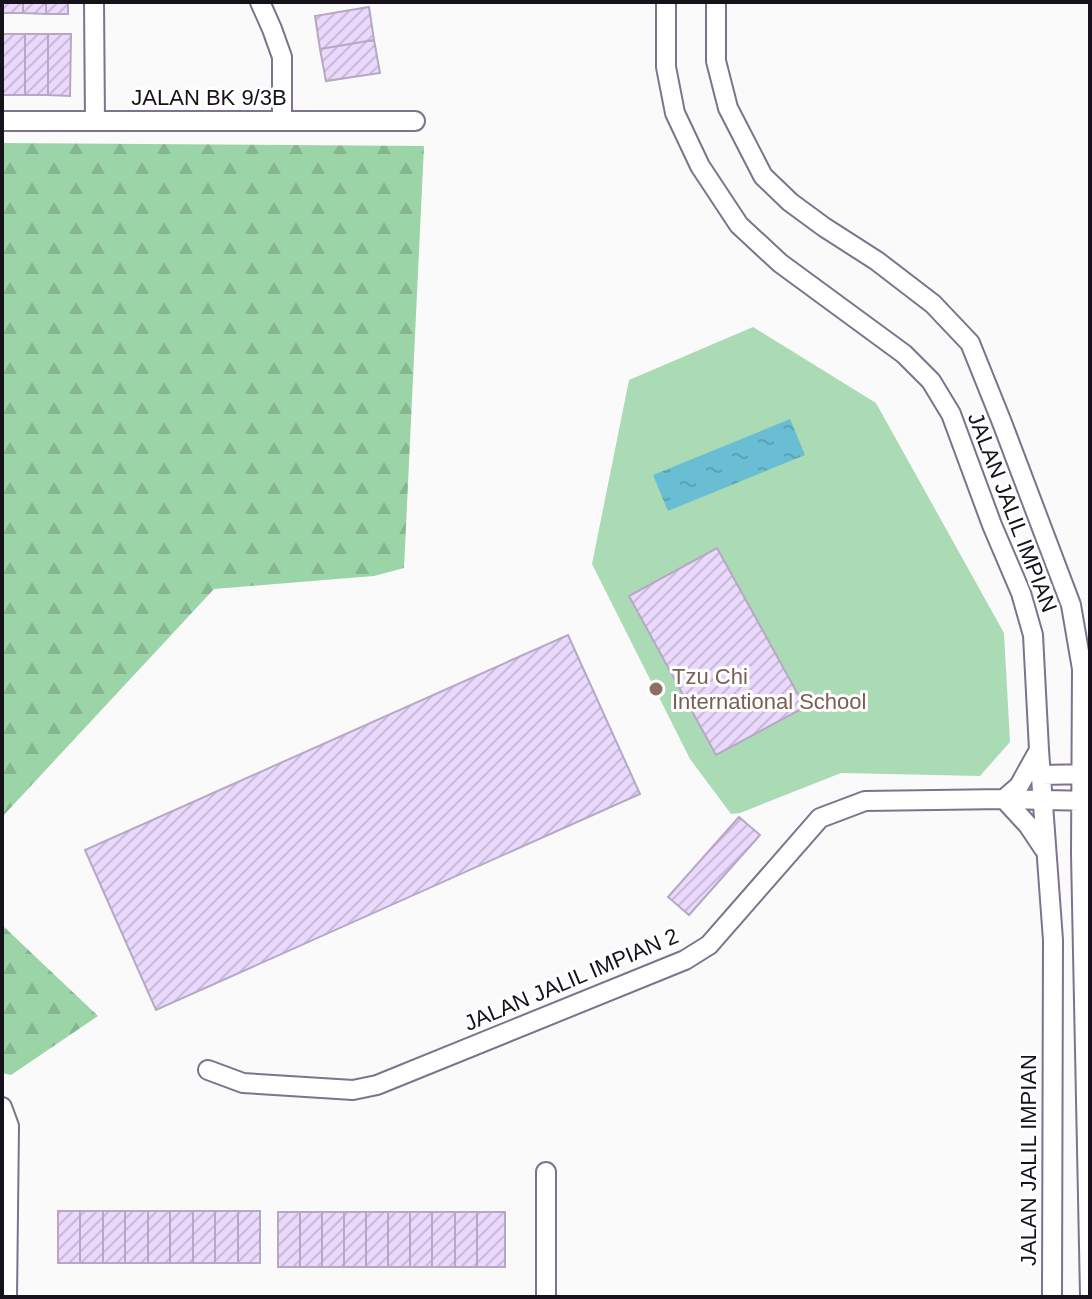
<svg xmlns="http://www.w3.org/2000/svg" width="1092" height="1299" viewBox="0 0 1092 1299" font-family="Helvetica,sans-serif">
  <defs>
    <pattern id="forest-firs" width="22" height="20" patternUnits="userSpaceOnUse" patternTransform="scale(2)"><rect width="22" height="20" fill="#9bd5a7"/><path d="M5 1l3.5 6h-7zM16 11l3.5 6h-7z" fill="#85b68f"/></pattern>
    <pattern id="water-ripples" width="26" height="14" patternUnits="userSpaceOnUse" patternTransform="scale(2)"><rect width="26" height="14" fill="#6abed3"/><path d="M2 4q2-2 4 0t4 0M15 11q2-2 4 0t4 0" fill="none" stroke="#5ba2b5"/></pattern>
    <pattern id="building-hatch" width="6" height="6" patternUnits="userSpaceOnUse" patternTransform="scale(2)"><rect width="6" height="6" fill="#ebd9fd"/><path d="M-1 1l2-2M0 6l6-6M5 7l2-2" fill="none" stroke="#c9b9d8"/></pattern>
  </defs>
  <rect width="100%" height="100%" fill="#fafafa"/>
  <path fill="url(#forest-firs)" d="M2,143L424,146L404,568L374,576L214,589L2,817Z
    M2,925L98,1016L11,1075L2,1073Z"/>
  <path fill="#abdbb5" d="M753,327L876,403L1004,633L1010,742L980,776L841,773L740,813L731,814L690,759L592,564L629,380Z"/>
  <path fill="url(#water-ripples)" d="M790,419L805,455L668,511L653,475Z"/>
  <path fill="url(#building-hatch)" stroke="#b6a8c5" stroke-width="2" d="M2,2H23V13H2Z
    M23,2H46V14L23,13Z
    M46,2H68V14H46Z
    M369,7L374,40L320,49L315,16Z
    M3,34H25V95H2Z
    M25,34H48V95H25Z
    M48,34H71L70,96L48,95Z
    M374,40L380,73L326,81L320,49Z
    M717,548L805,707L716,755L629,596Z
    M568,635L640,794L156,1010L85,850Z
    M739,817L760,835L689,915L668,897Z
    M58,1211H80V1263H58Z
    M80,1211H103V1263H80Z
    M103,1211H125V1263H103Z
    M125,1211H148V1263H125Z
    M148,1211H170V1263H148Z
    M170,1211H193V1263H170Z
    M193,1211H215V1263H193Z
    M215,1211H238V1263H215Z
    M238,1211H260V1263H238Z
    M278,1212H300V1267H278Z
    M300,1212H322V1267H300Z
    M322,1212H344V1267H322Z
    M344,1212H366V1267H344Z
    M366,1212H388V1267H366Z
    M388,1212H410V1267H388Z
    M410,1212H432V1267H410Z
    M432,1212H455V1267H432Z
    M455,1212H477V1267H455Z
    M477,1212H505V1267H477Z"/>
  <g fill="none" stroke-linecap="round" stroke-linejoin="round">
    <defs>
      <path id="minor" d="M94,2L95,121
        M260,2L272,29L282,57V121
        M666,2V67L675,113L700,166L739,225L780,263L904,354L931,381L951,414L992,525L1021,593L1033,635L1039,750L1053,940L1052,1297
        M716,2V61L728,108L763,176L790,202L824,227L877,261L933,304L970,343L1001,420L1071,605L1082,669L1081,854L1090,1295
        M2,121H415
        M1039,750L1019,786L1004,799L1028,825L1044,849
        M1041,775L1090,774
        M208,1070L243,1083L353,1090L377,1085L685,960L709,945L820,818L865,801L1004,799L1090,801
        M2,1107L9,1126L7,1297
        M546,1172V1297"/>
    </defs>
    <use href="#minor" stroke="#7e728e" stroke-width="22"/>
    <use href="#minor" stroke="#fff" stroke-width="18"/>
  </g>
  <circle fill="#8d6e63" stroke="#fff" stroke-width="3" cx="656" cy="689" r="8"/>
  <g text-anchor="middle" stroke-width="6" stroke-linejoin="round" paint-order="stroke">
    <g font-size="22" fill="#16121c" stroke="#fff">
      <text x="209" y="105">JALAN BK 9/3B</text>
      <text transform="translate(1013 512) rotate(69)" y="8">JALAN JALIL IMPIAN</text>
      <text transform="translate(571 979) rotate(-23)" y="8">JALAN JALIL IMPIAN 2</text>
      <text transform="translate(1028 1160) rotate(-90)" y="8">JALAN JALIL IMPIAN</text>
    </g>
    <g font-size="22" fill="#785e54" stroke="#fff" text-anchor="start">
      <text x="672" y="684">Tzu Chi<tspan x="672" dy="25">International School</tspan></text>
    </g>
  </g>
  <rect width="1092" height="1299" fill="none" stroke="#16121c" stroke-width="8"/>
</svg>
